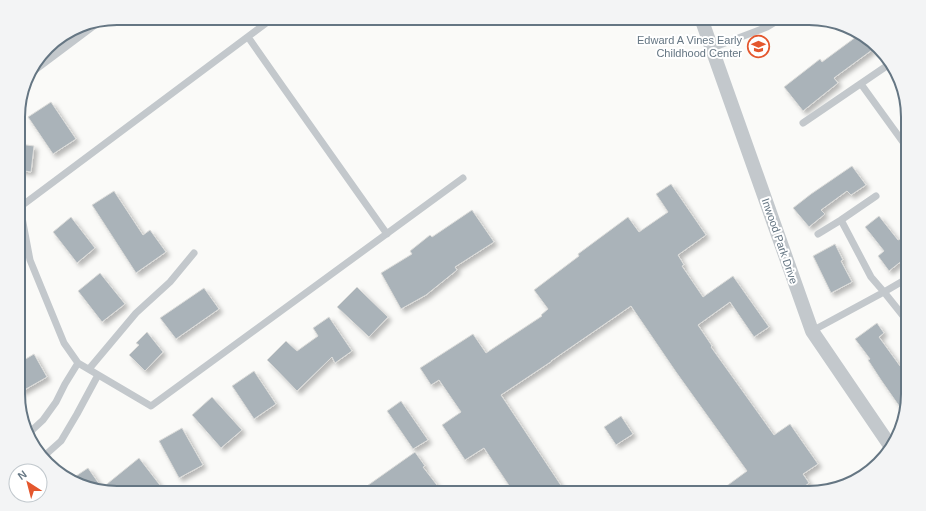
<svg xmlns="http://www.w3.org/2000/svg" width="926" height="511" viewBox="0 0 926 511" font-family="Arial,sans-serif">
  <defs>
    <filter id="shadow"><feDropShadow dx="3.5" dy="3.5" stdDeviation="2" flood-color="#0004"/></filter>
  </defs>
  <rect width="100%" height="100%" fill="#fafaf8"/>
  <path fill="#aab3b9" stroke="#dcdcda" filter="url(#shadow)" d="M860,34L872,50L834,78L838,83L803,111L784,87L820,59L822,62Z
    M51,102L76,139L53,154L28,117Z
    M19,144L34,146L31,172L19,170Z
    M852,166L866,185L851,195L847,191L821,210L825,214L809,227L793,208L811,194Z
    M671,184L706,235L678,255L684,265L682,266L703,297L733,276L769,327L754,337L730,302L698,325L712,346L711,347L774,435L790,424L818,464L803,474L809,483L796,493H717L747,471L676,372L631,306L551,361H552L501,395L566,493H514L484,448L465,460L442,425L461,412L439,380L431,385L420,368L473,334L486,353L542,316L541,315L548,309L534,290L579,256L578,254L628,217L639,232L668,212L656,194Z
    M114,191L143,235L150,230L166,252L136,273L92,205Z
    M472,210L494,242L455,267L457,270L426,295L401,309L381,273L412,254L410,251L430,235L432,237Z
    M879,216L898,240L900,239L908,249V256L889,271L878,256L884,251L865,227Z
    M71,217L95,248L77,263L53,232Z
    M835,244L843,260L841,261L852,282L831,293L813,256Z
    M100,273L125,304L102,322L78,291Z
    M357,287L388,317L369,337L337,307Z
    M204,288L219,309L176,339L160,318Z
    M329,317L352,351L335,363L332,357L297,391L267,360L286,341L297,351L318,336L313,328Z
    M877,323L884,333L879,337L900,366L908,361V400L904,413L881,380L868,360L870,359L855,339Z
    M147,332L163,352L145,371L129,355L139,345L136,343Z
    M34,354L47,377L19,393V363Z
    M254,371L276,404L254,419L232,386Z
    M212,397L242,430L221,448L192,415Z
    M401,401L428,440L413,449L387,411Z
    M621,416L633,434L616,445L604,427Z
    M182,428L203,465L179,478L159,441Z
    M415,452L425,466L423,467L443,493H357Z
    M139,458L166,493H117L70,480L88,468L102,488Z"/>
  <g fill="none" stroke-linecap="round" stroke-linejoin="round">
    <path stroke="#c3c8cc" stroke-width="7" d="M273,18L20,207L30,260L64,343L78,363L151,406L463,178
      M248,37L283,87L387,234
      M712,48L767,27L782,18
      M861,84L908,149
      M803,123L891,63
      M841,220L871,277L884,292L908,322
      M818,234L841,220L876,196
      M812,331L884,292L908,278
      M89,369L136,313L170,282L194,253
      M29,433L43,420L56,402L65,384L78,363
      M43,457L61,441L77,414L98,375"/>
    <path stroke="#c3c8cc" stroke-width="14" d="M701,18L812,331L891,447
      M32,68L92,23"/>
  </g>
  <defs>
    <symbol id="school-ring" viewBox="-11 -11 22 22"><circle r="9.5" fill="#fff" stroke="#e4572e" stroke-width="1.5"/><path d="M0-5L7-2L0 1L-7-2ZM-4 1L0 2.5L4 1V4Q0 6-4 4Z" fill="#e4572e"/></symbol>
  </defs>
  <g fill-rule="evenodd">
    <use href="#school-ring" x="746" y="34" width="25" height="25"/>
  </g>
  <g text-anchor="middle" stroke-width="4" stroke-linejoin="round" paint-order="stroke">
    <g font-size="11" fill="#657683" stroke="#fff" text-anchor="end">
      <text x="742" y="44">Edward A Vines Early<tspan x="742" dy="13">Childhood Center</tspan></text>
    </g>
    <g font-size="11" fill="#657683" stroke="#fff">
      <text transform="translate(780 241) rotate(71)" y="4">Inwood Park Drive</text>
    </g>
  </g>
  <path d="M0 0H926V511H0ZM117 25H809A92 92 0 0 1 901 117V394A92 92 0 0 1 809 486H117A92 92 0 0 1 25 394V117A92 92 0 0 1 117 25Z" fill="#f3f4f5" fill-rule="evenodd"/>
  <path fill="none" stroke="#657683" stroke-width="2" d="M117 25H809A92 92 0 0 1 901 117V394A92 92 0 0 1 809 486H117A92 92 0 0 1 25 394V117A92 92 0 0 1 117 25Z"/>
  <g transform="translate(28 483) rotate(324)"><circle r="19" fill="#ffffff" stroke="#c1c8cd"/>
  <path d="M0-3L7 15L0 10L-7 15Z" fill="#e4572e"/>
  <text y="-6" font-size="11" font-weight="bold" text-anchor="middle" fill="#657683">N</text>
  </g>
</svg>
